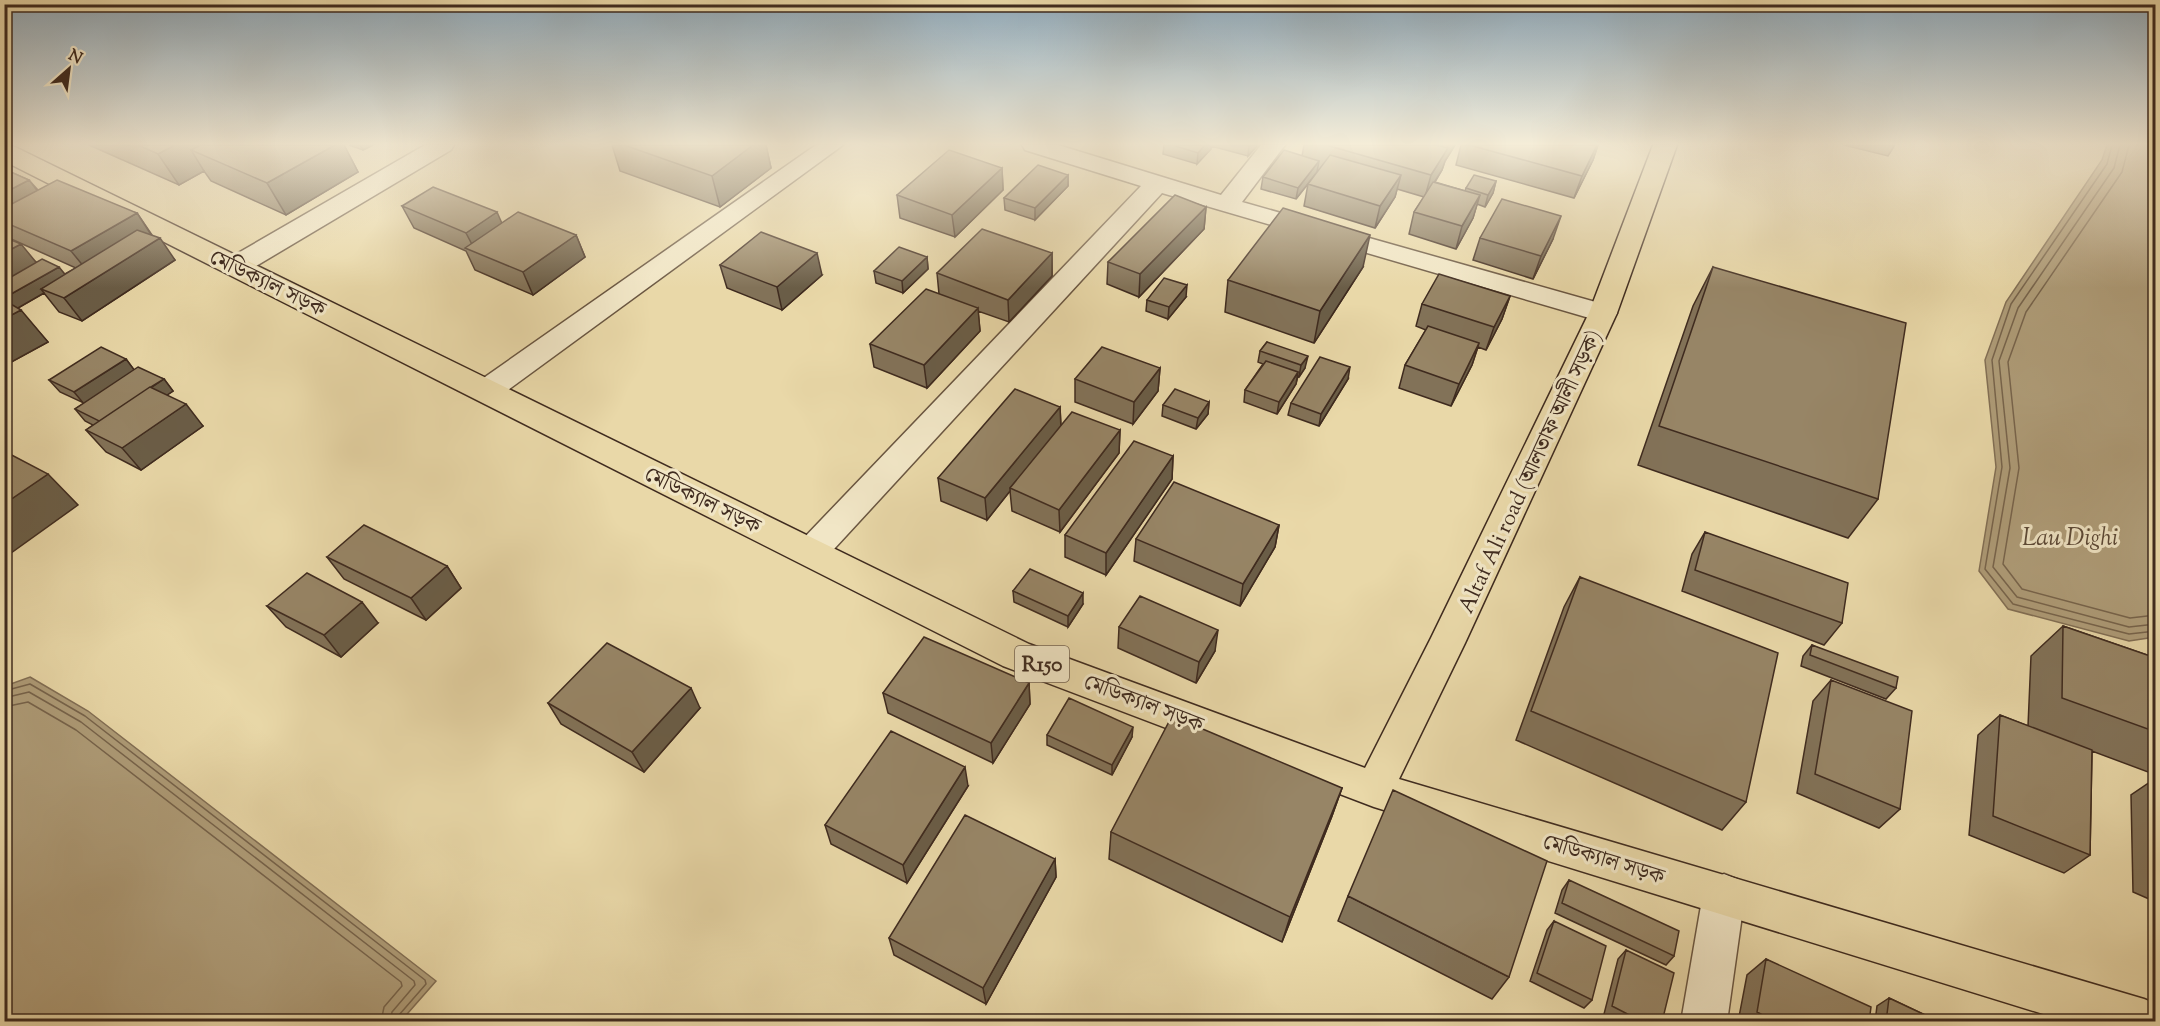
<svg xmlns="http://www.w3.org/2000/svg" width="2160" height="1026" viewBox="0 0 2160 1026" font-family="'Sorts Mill Goudy','Noto Serif Bengali',serif">
  <rect width="100%" height="100%" fill="#e9d8a8"/>
  <filter id="stains"><feTurbulence type="fractalNoise" baseFrequency=".00333" numOctaves="4"/><feColorMatrix values="0 0 0 0 .2 0 0 0 0 .09 0 0 0 0 .02 0 0 0 .5 -.17"/></filter>
  <radialGradient id="worn" r=".72"><stop offset=".6" stop-color="#630" stop-opacity="0"/><stop offset="1" stop-color="#630" stop-opacity=".3"/></radialGradient>
  <path fill="#af9d79" stroke="#826f55" stroke-width="1.5" d="M2107,145H2156L2155,637L2129,641L2008,609L1979,571L1996,467L1985,360L2006,302L2102,160Z
    M30,677L88,711L436,981L401,1021H5V686Z"/>
  <g fill="none" stroke-linecap="round" stroke-linejoin="round">
    <path stroke="#77644c" stroke-width="1.5" d="M2112,145L2107,164L2011,304L1992,360L2002,467L1985,569L2013,604L2129,634L2156,631
      M2120,145L2114,168L2018,308L1999,361L2010,468L1993,567L2017,597L2129,627L2156,624
      M2129,145L2122,172L2026,312L2008,362L2019,468L2003,564L2022,589L2130,618L2156,615
      M4,691L30,684L85,716L425,980L426,984L399,1015L397,1022
      M4,698L29,692L81,722L414,981L415,985L392,1012L390,1022
      M4,707L28,702L76,730L401,982L402,986L384,1007L381,1022"/>
    <defs>
      <path id="minor" d="M425,145H454L451,150L246,272L236,274L226,272L222,266L226,260Z
        M816,145H843L497,398L486,401L475,398L471,391L475,384Z
        M1022,145H1058L1221,195L1261,145H1285L1242,202L1613,307L1617,313L1613,319L1603,322L1162,193L823,561L811,565L799,561L794,552L799,543L1141,186L1025,150Z
        M1724,874L1739,880L1745,894L1727,1022H1681L1703,894L1709,880Z"/>
      <path id="major" d="M4,145L13,146L1029,644L1365,768L1431,638L1589,313L1653,145H1677L1617,313L1465,643L1399,779L2144,999L2156,1004V1022H2069L1374,807L1003,666L4,161Z"/>
    </defs>
    <use href="#minor" stroke="#6a5641" stroke-width="3"/>
    <use href="#major" stroke="#3f2b1f" stroke-width="3"/>
    <use href="#minor" fill="#f1e6c6" fill-rule="evenodd"/>
    <use href="#major" fill="#e9d8a8" fill-rule="evenodd"/>
  </g>
  <path fill="#827258" stroke="#3f2b1f" stroke-width="1.5" d="M89,145H344L358,172L286,215L211,181L204,171L179,185Z
    M349,145H373L363,150Z
    M612,145H766L771,168L720,207L620,171Z
    M1164,145H1258L1248,156L1211,146V149L1197,164L1163,154Z
    M1304,145H1455L1445,161L1442,170L1435,182L1465,191L1466,188L1496,181L1493,193L1485,207L1477,204L1473,218L1456,249L1409,234L1414,212L1424,197L1397,189L1395,197L1375,228L1304,206L1308,184L1296,199L1261,189L1263,177L1302,156Z
    M1461,145H1598L1593,160L1574,198L1456,165Z
    M1844,145H1895L1888,156Z
    M1002,168L1003,190L955,237L900,218L897,195Z
    M4,169L29,180L38,190L137,213L152,235L175,260L82,321L59,312L44,293L18,308L48,342L4,366V237L36,262L65,274L76,268L9,238L4,233Z
    M1068,175V186L1035,220L1005,210L1004,198Z
    M402,206L501,223L576,235L585,257L533,295L475,270L466,251L414,228Z
    M1206,207L1204,229L1139,297L1107,284L1108,262Z
    M1480,238L1553,239L1533,279L1473,260Z
    M1052,253V276L1009,322L978,311L980,331L927,388L874,367L870,344L939,294L937,273Z
    M927,257L928,269L903,293L876,283L874,271Z
    M720,265L822,275L782,310L727,288Z
    M1363,267L1314,343L1225,312L1228,280Z
    M1713,267L1878,499L1848,538L1638,465L1693,306Z
    M1510,296L1502,319L1486,350L1478,347L1472,365L1451,406L1399,388L1405,365L1426,330L1416,326L1422,304Z
    M1186,297L1168,319L1146,311L1147,300Z
    M1267,342L1305,368L1299,377L1298,376L1296,384L1277,414L1244,402L1245,390L1263,364L1258,362L1260,351Z
    M126,359L134,370L164,379L173,391L167,395L203,426L141,470L106,452L86,430L93,425L85,421L75,409L84,403L60,392L49,380Z
    M1160,368L1158,391L1133,424L1075,402V379Z
    M1348,379L1319,426L1288,415L1291,403Z
    M1209,402L1208,414L1196,429L1162,416L1163,405Z
    M1060,407L1061,426L1120,430L1119,453L1060,532L1012,511L1010,491L987,520L941,501L938,478Z
    M1173,456L1172,479L1106,575L1065,557V535Z
    M1279,525L1275,547L1240,606L1134,561L1136,539Z
    M1705,532L1842,623L1824,645L1682,591L1692,554Z
    M327,557L447,566L461,588L426,620L344,579Z
    M1580,577L1746,802L1722,830L1516,740L1564,607Z
    M1013,591L1083,604L1068,627L1014,602Z
    M267,606L378,623L341,657L286,627Z
    M2063,626L2156,658V775L2092,751L2090,855L2064,873L1969,835L1978,735L2000,715L2028,726L2031,656Z
    M1119,627L1215,651L1196,683L1118,648Z
    M1812,645L1896,688L1886,699L1801,666L1803,656Z
    M1831,680L1900,809L1879,828L1797,793L1813,701Z
    M1029,683L1030,704L993,763L888,713L883,693Z
    M548,703L700,708L644,772L561,724Z
    M1047,735L1132,737L1112,775L1047,745Z
    M2156,778V902L2133,892L2131,795Z
    M968,786L907,883L831,844L825,825Z
    M1342,788L1332,816L1282,942L1109,859L1111,832Z
    M1055,859L1056,877L986,1004L894,955L889,938Z
    M1569,880L1674,956L1666,965L1555,913L1562,890Z
    M1348,896L1509,977L1492,999L1338,921Z
    M1554,921L1592,1000L1584,1008L1530,981L1547,930Z
    M1626,950L1662,1022H1619L1604,1014L1618,959Z
    M1766,959L1869,1022H1738L1747,975Z
    M1889,998L1940,1022H1875L1877,1006Z"/>
  <path fill="#6a5d47" stroke="#3f2b1f" stroke-width="1.5" d="M175,145H253L191,150L204,171L179,185L158,154Z
    M335,145H344L358,172L286,215L267,183Z
    M360,145H373L363,150Z
    M753,145H766L771,168L720,207L712,176Z
    M1205,145H1211V149L1197,164L1198,153Z
    M1249,145H1258L1248,156Z
    M1448,145H1455L1445,161L1442,170L1425,197L1431,175L1446,151Z
    M1597,145H1598L1593,160L1574,198L1582,176Z
    M1319,161L1317,172L1296,199L1298,188Z
    M1002,168L1003,190L955,237L952,215Z
    M1068,175V186L1035,220V208Z
    M1401,175L1395,197L1375,228L1380,206Z
    M29,180L46,202L4,222V193Z
    M1496,181L1493,193L1485,207L1488,195Z
    M1480,195L1473,218L1456,249L1462,226Z
    M1206,207L1204,229L1139,297L1140,274Z
    M497,212L507,235L476,252L466,233Z
    M137,213L152,236L89,273L71,251Z
    M1561,216L1553,239L1533,279L1541,256Z
    M576,235L585,257L533,295L523,272Z
    M1370,235L1363,267L1314,343L1320,311Z
    M160,238L175,260L82,321L64,298Z
    M21,244L40,267L4,287V253Z
    M817,253L822,275L782,310L777,287Z
    M1052,253V276L1009,322L1008,300Z
    M927,257L928,269L903,293L902,281Z
    M59,267L68,278L41,289L44,293L4,316V298Z
    M1187,285L1186,297L1168,319L1169,307Z
    M1510,296L1502,319L1486,350L1494,327Z
    M978,308L980,331L927,388L924,365Z
    M21,310L48,342L4,366V319Z
    M1479,343L1472,365L1451,406L1459,384Z
    M1308,356L1305,368L1299,377L1301,365Z
    M126,359L135,371L84,404L74,392Z
    M1350,367L1348,379L1319,426L1321,414Z
    M1160,368L1158,391L1133,424L1134,402Z
    M1298,372L1296,384L1277,414L1279,402Z
    M164,379L173,391L111,433L101,422Z
    M1209,402L1208,414L1196,429L1198,418Z
    M186,404L203,426L141,470L122,448Z
    M1060,407L1061,429L1010,488V491L987,520L985,498Z
    M1120,430L1119,453L1060,532L1059,510Z
    M1173,456L1172,479L1106,575V553Z
    M48,474L78,505L4,558V504Z
    M1279,525L1275,547L1240,606L1243,584Z
    M447,566L461,588L426,620L411,598Z
    M1083,593V604L1068,627V616Z
    M362,602L378,623L341,657L324,635Z
    M1218,630L1215,651L1196,683L1199,662Z
    M1029,683L1030,704L993,763L991,743Z
    M691,688L700,708L644,772L632,752Z
    M1133,727L1132,737L1112,775V765Z
    M965,767L968,786L907,883L903,865Z
    M1342,788L1332,816L1282,942L1290,917Z
    M1055,859L1056,877L986,1004L983,988Z"/>
  <path fill="#978566" stroke="#3f2b1f" stroke-width="1.5" d="M138,145H175L158,154Z
    M201,145H335L267,183L191,150Z
    M624,145H753L712,176Z
    M1172,145H1205L1198,153Z
    M1326,145H1436L1448,148L1431,175Z
    M1469,145H1597L1582,176Z
    M949,150L1002,168L952,215L897,195Z
    M1284,150L1319,161L1298,188L1263,177Z
    M1330,155L1401,175L1380,206L1308,184Z
    M1038,165L1068,175L1035,208L1004,198Z
    M4,169L29,180L4,193Z
    M1474,175L1496,181L1488,195L1466,188Z
    M57,180L137,213L71,251L4,222V208Z
    M1433,182L1480,195L1462,226L1414,212Z
    M433,187L497,212L466,233L402,206Z
    M1175,195L1206,207L1140,274L1108,262Z
    M1502,199L1561,216L1541,256L1480,238Z
    M1283,208L1370,235L1320,311L1228,280Z
    M518,212L576,235L523,272L465,248Z
    M982,229L1052,253L1008,300L937,273Z
    M137,230L160,238L64,298L41,289Z
    M761,232L817,253L777,287L720,265Z
    M4,237L21,244L4,253Z
    M899,247L927,257L902,281L874,271Z
    M42,259L59,267L4,298V281Z
    M1713,267L1906,323L1878,499L1659,426Z
    M1439,274L1510,296L1494,327L1422,304Z
    M1164,278L1187,285L1169,307L1147,300Z
    M926,289L978,308L924,365L870,344Z
    M4,300L21,310L4,319Z
    M1428,326L1479,343L1459,384L1405,365Z
    M1267,342L1308,356L1301,365L1260,351Z
    M101,347L126,359L74,392L49,380Z
    M1102,347L1160,368L1134,402L1075,379Z
    M1320,357L1350,367L1321,414L1291,403Z
    M1266,361L1298,372L1279,402L1245,390Z
    M138,367L164,379L151,387H150L99,421L75,409Z
    M150,387L186,404L122,448L86,430Z
    M1015,389L1060,407L985,498L938,478Z
    M1175,389L1209,402L1198,418L1163,405Z
    M1072,412L1120,430L1059,510L1010,488Z
    M1134,441L1173,456L1106,553L1065,535Z
    M4,451L48,474L4,504Z
    M1174,482L1279,525L1243,584L1136,539Z
    M364,525L447,566L411,598L327,557Z
    M1705,532L1848,583L1842,623L1695,570Z
    M1030,569L1083,593L1068,616L1013,591Z
    M307,573L362,602L324,635L267,606Z
    M1580,577L1778,653L1746,802L1531,711Z
    M1140,596L1218,630L1199,662L1119,627Z
    M2063,626L2156,658V732L2062,698Z
    M924,637L1029,683L991,743L883,693Z
    M607,643L691,688L632,752L548,703Z
    M1812,645L1898,677L1896,688L1810,655Z
    M1831,680L1912,711L1900,809L1815,774Z
    M1069,698L1133,727L1112,765L1047,735Z
    M2000,715L2092,750L2090,855L1993,816Z
    M1172,716L1342,788L1290,917L1111,832Z
    M891,731L965,767L903,865L825,825Z
    M1393,790L1547,861L1509,977L1348,896Z
    M965,815L1055,859L983,988L889,938Z
    M1569,880L1679,931L1674,956L1562,903Z
    M1554,921L1606,946L1592,1000L1537,973Z
    M1626,950L1674,973L1662,1022H1643L1612,1006Z
    M1766,959L1871,1007L1869,1022H1776L1757,1012Z
    M1889,998L1940,1022H1886Z"/>
  <linearGradient id="sky" x2="0" y2="1"><stop stop-color="#91abbc"/><stop offset="0.5" stop-color="#f5edd8"/><stop offset="1" stop-color="#f5edd8" stop-opacity="0"/></linearGradient>
  <rect width="2160" height="288" fill="url(#sky)"/>
  <g text-anchor="middle" stroke-width="6" stroke-linejoin="round" paint-order="stroke">
    <rect fill="#f1e6c6" stroke="#746351" stroke-width="1.5" x="1015" y="646" width="54" height="36" rx="4.5"/>
    <g font-size="21" font-weight="bold" fill="#3f2b1f">
      <text x="1042" y="671">R150</text>
    </g>
    <g font-size="22" fill="#3f2b1f" stroke="#f1e6c6">
      <text transform="translate(268 282) rotate(26)" y="8">মেডিক্যাল সড়ক</text>
      <text transform="translate(1529 471) rotate(-65)" y="8">Altaf Ali road (আলতাফ আলী সড়ক)</text>
      <text transform="translate(703 499) rotate(26)" y="8">মেডিক্যাল সড়ক</text>
      <text transform="translate(1144 702) rotate(21)" y="8">মেডিক্যাল সড়ক</text>
      <text transform="translate(1604 858) rotate(17)" y="8">মেডিক্যাল সড়ক</text>
    </g>
    <g font-size="24" font-style="italic" fill="#5b4836" stroke="#f1e6c6">
      <text x="2070" y="545">Lau Dighi</text>
    </g>
  </g>
  <rect width="2160" height="1026" fill="none" stroke="#e9d8a8" stroke-width="24"/>
  <rect x="6" y="6" width="2148" height="1014" fill="none" stroke="#3f2b1f" stroke-width="3"/>
  <rect x="12" y="12" width="2136" height="1002" fill="none" stroke="#3f2b1f" stroke-width="1.5"/>
  <g transform="translate(69 69) rotate(28)" stroke="#f1e6c6" stroke-width="4.5" paint-order="stroke">
  <path d="M0-4.5L10 22L0 15L-10 22Z" fill="#3f2b1f"/>
  <text y="-9" font-size="16" font-weight="bold" text-anchor="middle" fill="#3f2b1f">N</text>
  </g>
  <rect width="100%" height="100%" filter="url(#stains)"/>
  <rect width="100%" height="100%" fill="url(#worn)"/>
</svg>
